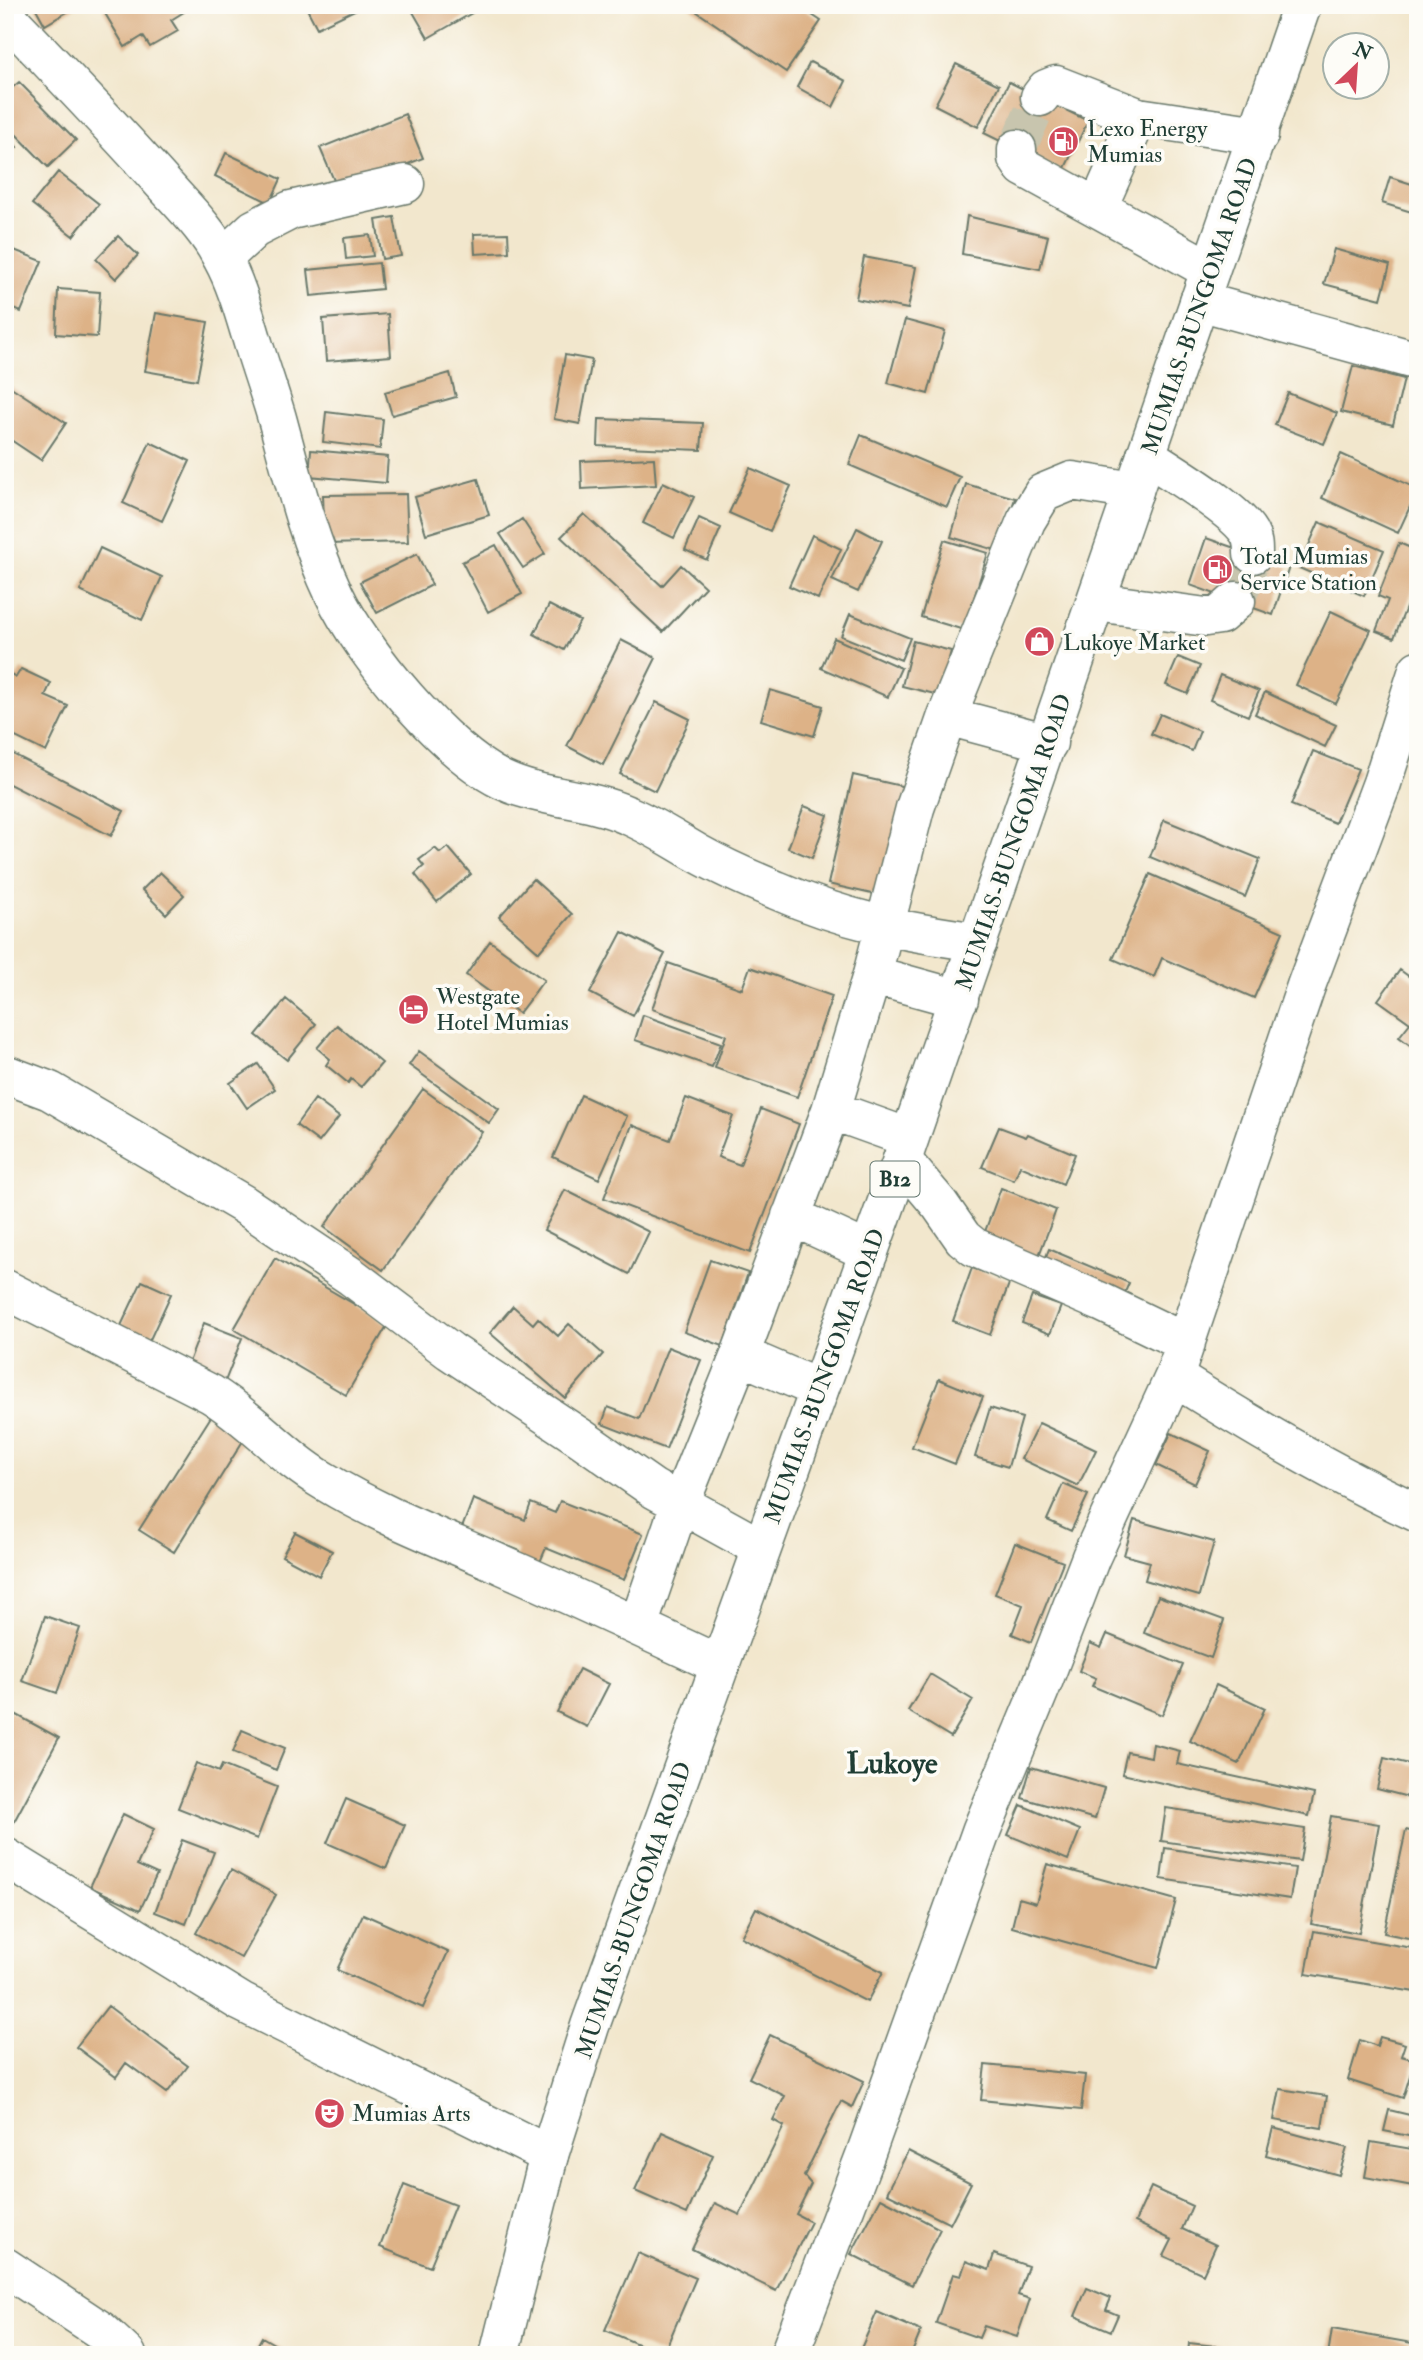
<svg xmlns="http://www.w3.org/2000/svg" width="1423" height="2360" viewBox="0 0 1423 2360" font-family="'IM FELL Double Pica',serif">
  <rect width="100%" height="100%" fill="#fdfcf7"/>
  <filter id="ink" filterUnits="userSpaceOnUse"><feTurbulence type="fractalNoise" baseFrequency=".0143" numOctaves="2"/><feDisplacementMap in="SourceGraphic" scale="14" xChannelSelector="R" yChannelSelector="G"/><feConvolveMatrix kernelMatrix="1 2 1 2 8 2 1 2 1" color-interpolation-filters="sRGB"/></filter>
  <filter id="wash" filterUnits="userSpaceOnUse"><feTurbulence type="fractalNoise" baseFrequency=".00686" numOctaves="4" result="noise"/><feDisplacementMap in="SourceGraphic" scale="28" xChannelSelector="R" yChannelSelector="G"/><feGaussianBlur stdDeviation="1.57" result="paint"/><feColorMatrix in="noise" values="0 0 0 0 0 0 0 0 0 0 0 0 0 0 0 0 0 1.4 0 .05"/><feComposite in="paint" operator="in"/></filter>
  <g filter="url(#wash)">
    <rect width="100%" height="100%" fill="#f2e7cd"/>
    <g id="blocks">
      <path fill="#ddb287" d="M34,5H79L45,25Z
        M111,5H195L171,20L178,31L150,47L143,36L125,47L103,10Z
        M305,5H365L317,28Z
        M409,5H486L428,38Z
        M687,5H797L821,21L786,72Z
        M810,62L846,81L833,107L797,87Z
        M956,64L999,85L978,127L935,105Z
        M19,82L76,140L48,167L5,123V94Z
        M1009,82L1088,121L1063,172L984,133Z
        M405,114L423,158L339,192L320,148Z
        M5,133L17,147L5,156Z
        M226,153L281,179L270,203L215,176Z
        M58,172L99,204L73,236L32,204Z
        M1390,177L1418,186V214L1382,203Z
        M967,216L1048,236L1040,269L962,254Z
        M394,217L401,256L382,259L376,220Z
        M508,233L509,252L475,254L474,234Z
        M370,235L373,256L346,259L344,238Z
        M118,236L138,255L116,279L96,259Z
        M9,248L42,261L21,312L5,305V256Z
        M1334,249L1390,265L1381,299L1324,284Z
        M864,257L916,267L908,309L856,299Z
        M379,263L382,289L311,296L308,270Z
        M58,289L100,292L97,337L56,334Z
        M156,313L208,322L197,380L145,371Z
        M388,314L391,356L326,361L323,319Z
        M905,320L945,331L928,394L888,383Z
        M565,355L592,360L580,424L554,419Z
        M1353,366L1404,379L1393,425L1341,412Z
        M450,373L456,397L392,415L385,392Z
        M5,383L66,423L41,460L5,436Z
        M1288,393L1337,413L1324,444L1275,425Z
        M326,412L383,419L380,449L323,442Z
        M599,419L703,423L701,450L598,446Z
        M861,435L960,477L947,507L849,465Z
        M150,442L190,461L162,521L123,503Z
        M311,450L388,457L386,483L309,476Z
        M1341,454L1418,489L1398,533L1322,498Z
        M654,458L656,485L582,489L581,461Z
        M750,468L791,486L770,531L729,513Z
        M478,479L489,515L426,534L415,497Z
        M663,482L694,497L674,538L643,523Z
        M966,484L1015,498L999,551L951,537Z
        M406,494L408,542L325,544L323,495Z
        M584,514L662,586L681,565L705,587L663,632L561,537Z
        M699,518L721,528L707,560L685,550Z
        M522,519L545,554L523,568L500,534Z
        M1319,522L1384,550L1364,596L1299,568Z
        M857,528L882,541L858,592L832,580Z
        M812,535L841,549L818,599L789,586Z
        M1206,538L1289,567L1273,615L1190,585Z
        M944,540L988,553L964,630L921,617Z
        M1399,543L1418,551V577L1394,638L1376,631L1388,600L1378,596Z
        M496,545L522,594L488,612L462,562Z
        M100,548L162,577L142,620L80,591Z
        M417,554L432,585L377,613L360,582Z
        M549,605L580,621L564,650L534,634Z
        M1331,611L1371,630L1336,704L1296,685Z
        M850,614L910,638L901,660L841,636Z
        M834,638L901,668L888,697L821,668Z
        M621,640L656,658L603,765L567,746Z
        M913,641L951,651L939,695L902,686Z
        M1178,657L1200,666L1188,694L1166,685Z
        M21,669L51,683L45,696L68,706L46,752L5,732V671L16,677Z
        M1220,675L1259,691L1248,716L1210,700Z
        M770,690L823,706L814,736L761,720Z
        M1265,692L1336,725L1325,747L1255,714Z
        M656,702L690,719L655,791L620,774Z
        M1160,714L1200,731L1192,751L1151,734Z
        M5,750L124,811L111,836L5,782Z
        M1313,751L1358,769L1335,823L1291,805Z
        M853,775L910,788L885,897L828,884Z
        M804,806L828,815L812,858L788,848Z
        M1164,820L1260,859L1245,897L1150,857Z
        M448,847L471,874L437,902L415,874L424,866L419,860L435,848L440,853Z
        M160,872L184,895L166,914L142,890Z
        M1150,874L1283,932L1254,998L1162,958L1154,977L1113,959Z
        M533,879L572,914L539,952L499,917Z
        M622,932L665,954L633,1016L590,993Z
        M490,941L544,980L519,1013L466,975Z
        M668,963L742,989L750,967L832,996L797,1097L715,1068L726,1035L652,1009Z
        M1400,970L1418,983V1051L1399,1037L1410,1023L1378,1000Z
        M286,999L316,1024L287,1060L256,1035Z
        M643,1015L721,1043L712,1067L635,1040Z
        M337,1025L382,1063L361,1087L351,1079L348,1083L326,1065L330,1059L317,1048Z
        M419,1051L499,1109L489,1123L409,1065Z
        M258,1064L275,1089L247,1108L230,1083Z
        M423,1089L482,1132L383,1270L324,1227Z
        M581,1095L627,1116L599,1179L553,1157Z
        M686,1098L733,1116L718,1157L740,1165L761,1109L799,1124L750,1253L604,1198L632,1125L670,1140Z
        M315,1099L339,1117L319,1142L296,1125Z
        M999,1127L1026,1137L1028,1134L1075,1154L1063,1184L1020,1166L1014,1180L982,1167Z
        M1001,1188L1056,1210L1038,1258L983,1237Z
        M565,1190L649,1232L629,1274L544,1230Z
        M1049,1249L1129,1283L1120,1304L1041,1270Z
        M275,1258L388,1324L346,1395L234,1329Z
        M710,1260L748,1273L723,1346L684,1332Z
        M972,1268L1010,1281L990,1335L953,1321Z
        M142,1281L171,1294L147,1346L118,1332Z
        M1032,1296L1061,1306L1050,1334L1022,1323Z
        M513,1306L533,1324L538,1318L558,1336L569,1324L603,1354L565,1398L490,1333Z
        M204,1323L242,1338L224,1384L186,1370Z
        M668,1347L701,1360L666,1449L602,1424L608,1407L639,1419Z
        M939,1379L983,1397L955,1464L912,1447Z
        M990,1408L1022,1418L1008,1467L975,1457Z
        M212,1415L246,1436L174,1552L139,1530Z
        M1039,1423L1096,1450L1078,1486L1021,1459Z
        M1171,1433L1210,1451L1195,1484L1156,1465Z
        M1063,1484L1088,1495L1071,1531L1047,1520Z
        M473,1499L525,1520L531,1503L555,1513L560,1501L643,1534L624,1580L546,1548L537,1569L515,1559L518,1550L462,1528Z
        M1134,1520L1214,1542L1199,1596L1145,1580L1150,1562L1124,1555Z
        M295,1532L332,1551L319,1576L282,1556Z
        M1015,1543L1063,1562L1031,1642L1012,1634L1023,1605L995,1594Z
        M1158,1596L1224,1620L1211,1658L1144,1633Z
        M45,1616L80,1628L57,1693L22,1681Z
        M1107,1634L1183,1665L1162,1715L1092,1686L1096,1678L1079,1671L1090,1643L1101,1648Z
        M579,1669L609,1684L587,1727L557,1712Z
        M930,1674L973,1700L951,1737L908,1711Z
        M1216,1685L1265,1708L1239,1764L1190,1741Z
        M6,1709L59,1738L10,1829L5,1827Z
        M242,1730L285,1748L276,1770L233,1752Z
        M1153,1744L1180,1751L1177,1764L1314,1794L1309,1816L1122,1774L1127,1752L1151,1757Z
        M1384,1758L1418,1766L1416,1799L1377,1789Z
        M196,1763L219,1772L222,1765L277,1787L257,1839L178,1808Z
        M1031,1767L1104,1788L1095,1819L1022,1798Z
        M346,1799L405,1825L386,1869L327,1843Z
        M1021,1805L1080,1830L1068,1860L1008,1835Z
        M1166,1808L1305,1829L1300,1861L1161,1841Z
        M123,1814L154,1829L137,1865L157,1874L140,1910L90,1887Z
        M1331,1816L1379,1824L1359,1933L1311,1924Z
        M1406,1830L1418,1833V1940L1384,1933Z
        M182,1840L214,1852L186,1924L155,1912Z
        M1165,1848L1295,1868L1290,1899L1161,1879Z
        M1047,1864L1176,1900L1158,1968L1012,1927L1019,1898L1036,1903Z
        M231,1870L276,1895L241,1958L196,1933Z
        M756,1908L883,1972L867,2002L741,1937Z
        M363,1914L448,1952L423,2008L337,1970Z
        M1314,1931L1418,1949L1415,1992L1306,1974Z
        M108,2006L188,2066L167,2093L126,2063L116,2077L76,2047Z
        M770,2035L864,2081L852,2107L841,2101L804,2176L811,2184L796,2214L811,2222L776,2291L692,2249L715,2203L740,2215L784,2126L773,2120L785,2096L749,2078Z
        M1380,2037L1405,2044L1401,2056L1415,2060L1403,2098L1348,2080L1360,2040L1377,2046Z
        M985,2065L1085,2075L1081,2110L981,2100Z
        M1280,2089L1327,2096L1322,2128L1274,2120Z
        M1389,2110L1418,2117V2138L1384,2131Z
        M1273,2128L1347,2148L1339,2175L1266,2155Z
        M662,2132L713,2155L687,2214L635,2191Z
        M1371,2142L1418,2150V2187L1365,2177Z
        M908,2151L971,2183L950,2224L887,2193Z
        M404,2185L455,2205L430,2267L380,2247Z
        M1151,2187L1192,2206L1182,2229L1216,2245L1203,2274L1164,2256L1172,2240L1135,2222Z
        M881,2198L940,2229L912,2285L851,2254Z
        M638,2253L696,2278L663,2355L605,2330Z
        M994,2254L1028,2266L1018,2295L1030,2299L1017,2337L984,2326L979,2338L936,2323L953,2274L961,2276L966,2261L989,2270Z
        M1087,2288L1111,2298L1106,2310L1118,2315L1111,2331L1075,2316Z
        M877,2312L921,2331L911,2355H858Z
        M1332,2329L1418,2344V2355H1328Z
        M262,2337L293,2355H252Z
        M1189,2343L1259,2351V2355H1188Z"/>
    </g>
  </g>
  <g filter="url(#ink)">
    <use href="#blocks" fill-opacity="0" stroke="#69786a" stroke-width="2"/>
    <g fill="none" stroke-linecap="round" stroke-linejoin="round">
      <path stroke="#c8c5ae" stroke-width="38" stroke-dasharray="38 19" stroke-linecap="butt" d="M1017,149L1040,97
        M1236,601L1253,554"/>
      <defs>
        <path id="minor" d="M5,15C57,69 109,123 159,179C181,204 207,228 222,258C237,285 245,317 254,346C262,372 271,397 278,422C294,481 308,539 334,594C361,652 445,752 502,780C542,799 587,797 627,815C652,825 674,840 697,853C722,867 749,879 776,890C844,920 905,932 978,942
          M1040,97L1046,89L1056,85L1138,117L1259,135
          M1017,149V158L1023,167L1210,270
          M1098,207L1138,117
          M223,258L254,229L291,210L405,184
          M1199,301L1418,361
          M1146,455C1170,471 1236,510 1249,533C1253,540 1253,546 1253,554
          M1096,602L1206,617L1220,615L1236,601
          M947,716L1048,743
          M872,975L959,999
          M5,1074L50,1091L243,1204L352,1277L450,1351L581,1438L654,1489L761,1548
          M831,1110L909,1138
          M902,1160L940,1205L963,1238L974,1247L1101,1302L1186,1343
          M791,1216L869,1252
          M5,1289L211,1394C252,1419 283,1457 324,1481C380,1515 443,1539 502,1565C575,1597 647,1631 720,1665
          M740,1355L819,1389
          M1174,1377C1253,1427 1333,1474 1418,1513
          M638,1626L680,1504L740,1355L831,1110L872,975L915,808L947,716L1026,521L1043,493L1072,481L1134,491
          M5,1857L241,2002L549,2155
          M5,2267L100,2330L127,2355
          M789,2355L864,2158L982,1829L1041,1687L1091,1557L1174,1377L1306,986L1382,783L1418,670"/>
        <path id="highway" d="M499,2355L549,2155L590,2026L902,1160L1302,5"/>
      </defs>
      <use href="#minor" stroke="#69786a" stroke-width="41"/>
      <use href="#highway" stroke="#69786a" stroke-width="41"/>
      <use href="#minor" stroke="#fff" stroke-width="38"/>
      <use href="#highway" stroke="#fff" stroke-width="38"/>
    </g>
  </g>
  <defs>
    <symbol id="fuel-disc" viewBox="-11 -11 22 22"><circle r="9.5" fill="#d1495b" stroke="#fdfcf7"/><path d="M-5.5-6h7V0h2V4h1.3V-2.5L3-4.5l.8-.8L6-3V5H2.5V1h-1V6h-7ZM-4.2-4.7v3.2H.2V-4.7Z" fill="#fff"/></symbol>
    <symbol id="shop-disc" viewBox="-11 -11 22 22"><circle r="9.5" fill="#d1495b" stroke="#fdfcf7"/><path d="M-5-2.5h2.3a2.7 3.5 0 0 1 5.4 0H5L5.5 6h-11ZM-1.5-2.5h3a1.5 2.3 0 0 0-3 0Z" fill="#fff"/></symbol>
    <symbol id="hotel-disc" viewBox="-11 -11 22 22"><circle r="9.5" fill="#d1495b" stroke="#fdfcf7"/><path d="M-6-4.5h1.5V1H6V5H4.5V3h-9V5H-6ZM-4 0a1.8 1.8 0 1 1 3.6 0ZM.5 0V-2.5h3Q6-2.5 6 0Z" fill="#fff"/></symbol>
    <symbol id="theatre-disc" viewBox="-11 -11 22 22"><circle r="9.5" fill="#d1495b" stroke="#fdfcf7"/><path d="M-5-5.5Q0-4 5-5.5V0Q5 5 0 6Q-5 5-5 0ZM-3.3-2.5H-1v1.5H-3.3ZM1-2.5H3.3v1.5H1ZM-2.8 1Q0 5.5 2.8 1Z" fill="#fff"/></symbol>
  </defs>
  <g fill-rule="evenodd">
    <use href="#fuel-disc" x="1046" y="124" width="35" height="35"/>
    <use href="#fuel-disc" x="1200" y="552" width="35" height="35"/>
    <use href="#shop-disc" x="1022" y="624" width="35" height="35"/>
    <use href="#hotel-disc" x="396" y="992" width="35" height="35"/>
    <use href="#theatre-disc" x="312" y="2096" width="35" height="35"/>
  </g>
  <g text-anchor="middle" stroke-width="7" stroke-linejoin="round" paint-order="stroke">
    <rect fill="#fdfcf7" stroke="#62766e" stroke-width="2" x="870.5" y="1161.5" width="49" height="35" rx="5"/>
    <g font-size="21" font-weight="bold" fill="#1f3d34">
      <text x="895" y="1186">B12</text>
    </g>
    <g font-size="23" fill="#1f3d34" stroke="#fdfcf7" text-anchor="start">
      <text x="1087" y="136">Lexo Energy<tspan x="1087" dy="26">Mumias</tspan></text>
      <text x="1240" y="564">Total Mumias<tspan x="1240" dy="26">Service Station</tspan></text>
      <text x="1063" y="650">Lukoye Market</text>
      <text x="436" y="1004">Westgate<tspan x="436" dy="26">Hotel Mumias</tspan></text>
      <text x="352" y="2121">Mumias Arts</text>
    </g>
    <g font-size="23" fill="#1f3d34" stroke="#fdfcf7">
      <text transform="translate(1199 306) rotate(-71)" y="8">MUMIAS-BUNGOMA ROAD</text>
      <text transform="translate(1013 842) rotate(-71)" y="8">MUMIAS-BUNGOMA ROAD</text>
      <text transform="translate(824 1376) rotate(-70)" y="8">MUMIAS-BUNGOMA ROAD</text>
      <text transform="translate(633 1910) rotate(-71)" y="8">MUMIAS-BUNGOMA ROAD</text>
    </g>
    <g font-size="30" font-weight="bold" fill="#1f3d34" stroke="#fdfcf7">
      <text x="892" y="1773">Lukoye</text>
    </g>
  </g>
  <rect width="1423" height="2360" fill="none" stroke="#fdfcf7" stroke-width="28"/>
  <g transform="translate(1356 66) rotate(25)"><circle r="33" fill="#fdfcf7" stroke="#a4b0a9" stroke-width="2"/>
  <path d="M0-5L12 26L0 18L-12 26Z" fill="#d1495b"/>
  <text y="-10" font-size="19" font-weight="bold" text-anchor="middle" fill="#1f3d34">N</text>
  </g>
</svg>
